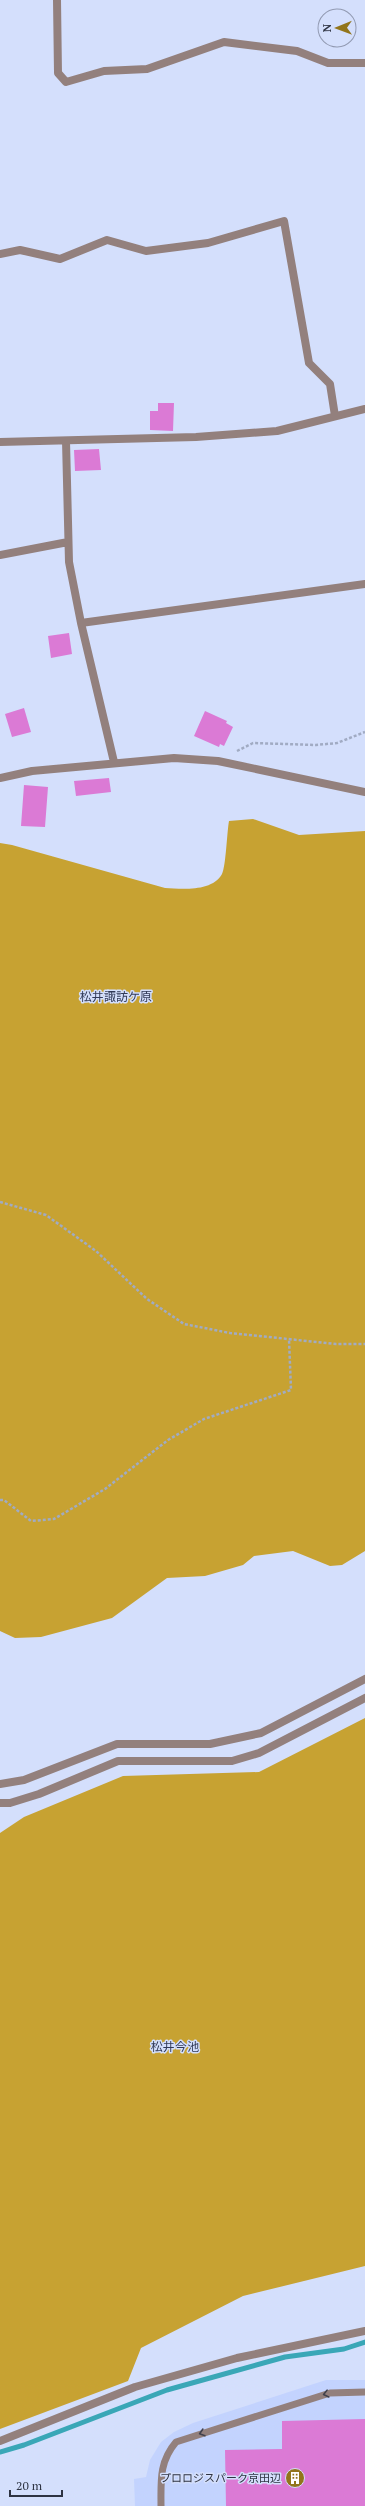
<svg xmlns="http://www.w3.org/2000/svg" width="365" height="2506" viewBox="0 0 365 2506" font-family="'PT Serif','Noto Sans JP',serif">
  <rect width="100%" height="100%" fill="#d4dffc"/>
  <path fill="#c3d3fe" d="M326,2380H365V2506H135L134,2479L146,2477L150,2460L161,2442L174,2432L193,2423Z"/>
  <path fill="#c7a232" d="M253,819L299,835L365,831V1551L342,1565L330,1566L293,1551L254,1556L243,1565L205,1576L167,1578L112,1618L41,1637L15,1638L0,1631V843L12,845L165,888C182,889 212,892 222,874C226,866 227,832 229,821Z
    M365,1718V2266L243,2296L141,2348L128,2381L0,2429V1833L24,1817L123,1776L259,1772Z"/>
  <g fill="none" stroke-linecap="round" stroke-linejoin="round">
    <path stroke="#3aa7b7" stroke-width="5" d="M0,2452L24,2445L167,2390L285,2357L344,2349L365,2342"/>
  </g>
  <path fill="#db7ad5" d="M158,403H174L173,431L150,430V411H158Z
    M99,449L101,470L75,471L74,450Z
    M69,633L72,654L51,658L48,636Z
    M24,708L31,732L12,737L5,714Z
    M205,711L227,721L226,723L233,727L224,746L220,744L219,747L194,736Z
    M109,778L111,792L76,796L74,781Z
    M24,785L48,787L45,827L21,826Z
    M365,2419V2506H226L225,2450L282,2449V2421Z"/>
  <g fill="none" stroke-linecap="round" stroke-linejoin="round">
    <path stroke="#a1abc3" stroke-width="2.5" stroke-dasharray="3 2" stroke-linecap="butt" d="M237,751L253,743L316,745L337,743L365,732
      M0,1202L46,1215L96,1251L147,1299L184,1324L230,1333L336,1344H365
      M0,1500H4L31,1521L54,1519L105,1489L168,1440L204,1419L291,1390L289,1339"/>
    <path stroke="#93807d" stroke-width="7" d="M161,2506C161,2481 159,2462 176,2442L330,2393L365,2392"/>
    <path stroke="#93807d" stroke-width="8" d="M57,0L58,73L66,82L104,71L147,69L224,42L297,51L328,63H365
      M0,254L20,250L60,259L107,240L146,251L208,243L284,221L309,363L330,384L335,416
      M66,441L69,562L81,623L114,762
      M0,442L196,437L277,431L365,409
      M0,555L68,542
      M81,623L365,584
      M0,778L32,771L174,758L218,761L365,792
      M0,1784L24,1780L117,1744H210L261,1733L365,1679
      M0,2441L135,2387L237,2358L365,2331"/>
    <path stroke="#93807d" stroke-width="8" d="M0,1803H10L39,1794L118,1761H232L259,1753L365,1698"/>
  </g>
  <defs><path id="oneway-chevron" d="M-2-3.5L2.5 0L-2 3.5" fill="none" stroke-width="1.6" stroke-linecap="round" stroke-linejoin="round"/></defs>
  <g stroke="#42424e">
    <use href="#oneway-chevron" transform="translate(326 2394) rotate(166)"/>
    <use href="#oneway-chevron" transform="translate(202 2433) rotate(163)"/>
  </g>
  <defs>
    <symbol id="building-disc" viewBox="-11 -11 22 22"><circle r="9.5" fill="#92751b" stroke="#d4dffc"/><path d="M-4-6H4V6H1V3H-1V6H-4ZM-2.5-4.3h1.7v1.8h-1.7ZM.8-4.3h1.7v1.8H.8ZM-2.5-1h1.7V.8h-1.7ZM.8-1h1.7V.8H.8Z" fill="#fff"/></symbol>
  </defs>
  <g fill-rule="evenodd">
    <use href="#building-disc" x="284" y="2467" width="22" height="22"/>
  </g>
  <g text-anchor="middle" stroke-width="3" stroke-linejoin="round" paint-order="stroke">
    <g font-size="11" fill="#2e3342" stroke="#d4dffc" text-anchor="end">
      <text x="281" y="2482">プロロジスパーク京田辺</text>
    </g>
    <g font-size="12" fill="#313a57" stroke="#d4dffc">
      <text x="116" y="1001">松井諏訪ケ原</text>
      <text x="175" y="2051">松井今池</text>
    </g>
  </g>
  <g transform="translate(337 28) rotate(269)"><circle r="19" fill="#d4dffc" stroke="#929ab2"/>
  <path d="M0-3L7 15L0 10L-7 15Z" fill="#92751b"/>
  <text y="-6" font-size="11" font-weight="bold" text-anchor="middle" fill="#2e3342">N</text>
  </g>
  <path d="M10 2490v6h52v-6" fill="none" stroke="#2e3342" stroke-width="2"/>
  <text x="16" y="2490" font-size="12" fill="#2e3342" stroke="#d4dffc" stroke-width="3" paint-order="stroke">20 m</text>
</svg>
